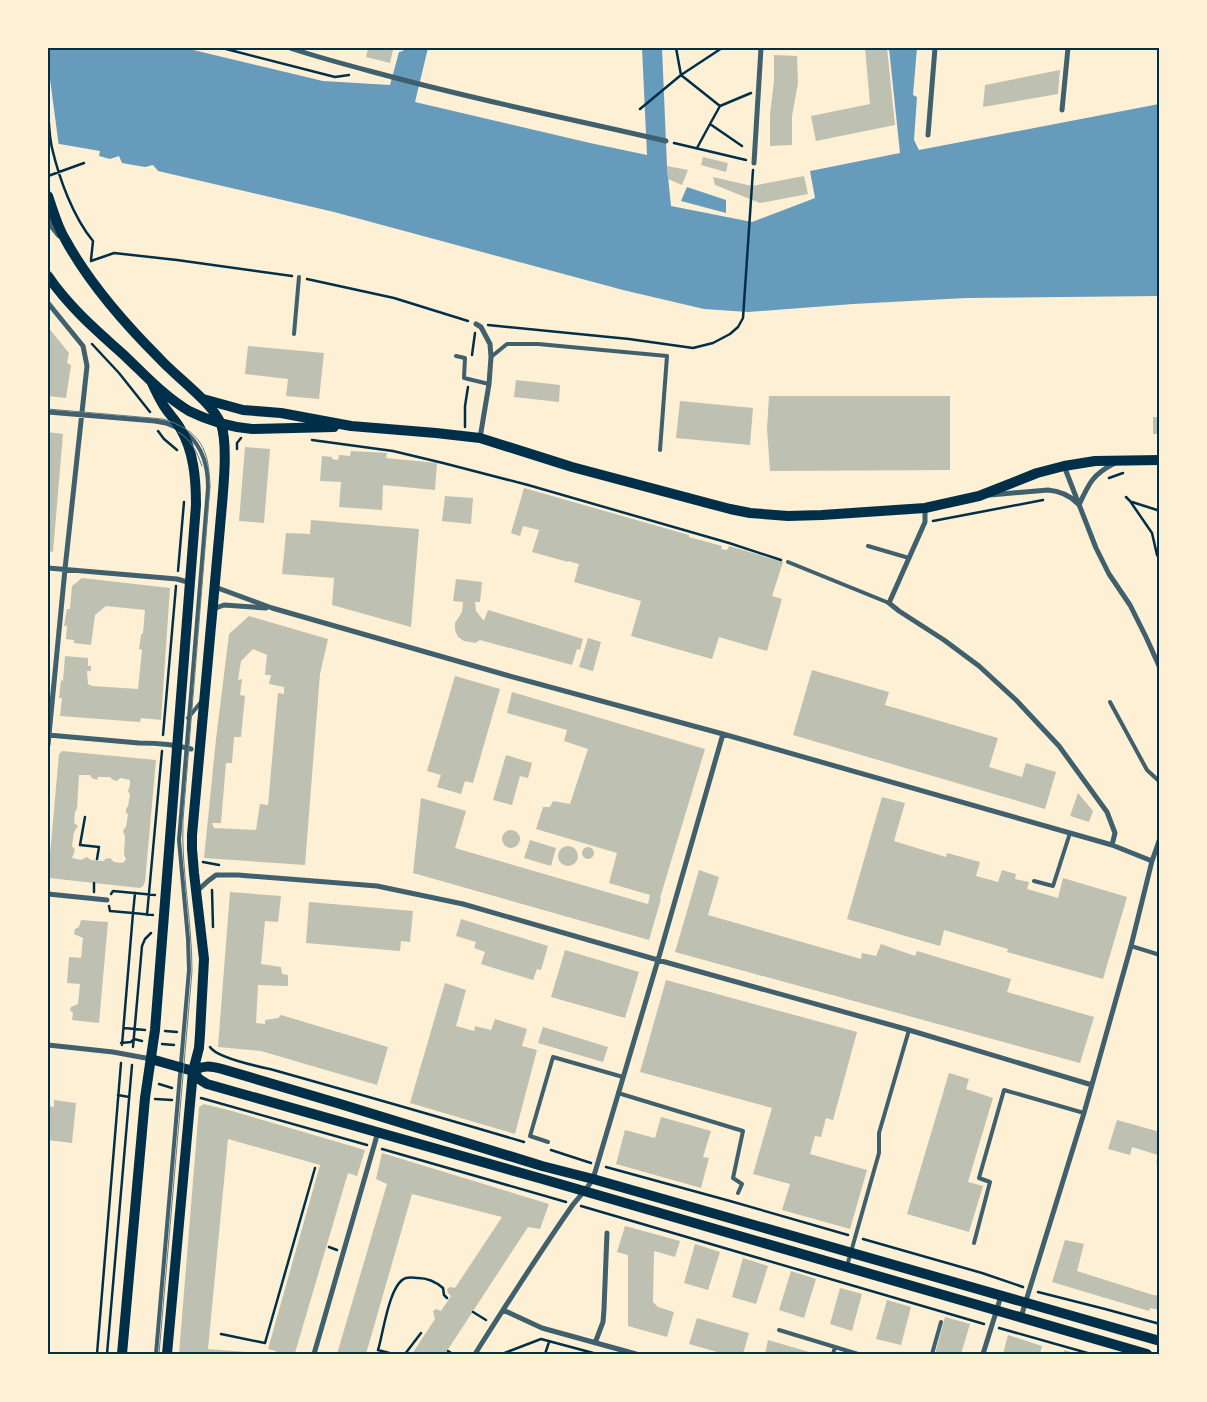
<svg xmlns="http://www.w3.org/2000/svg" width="1207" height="1402" viewBox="0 0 1207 1402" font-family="Montserrat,sans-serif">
  <rect width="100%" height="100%" fill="#fdf0d5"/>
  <path fill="#669bbc" d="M48,48H185L323,81L390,85L399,52L403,51L404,48H428L415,102L590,143L647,155L642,48H662L667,166L671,206L752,222L815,198L810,171L900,153L889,48H917L913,95L917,97L914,140L919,150L1159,104V296L966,298L853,304L748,312L704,309L623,290L334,212L158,171L153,165L145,167L122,163L119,156L110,159L99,156L100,151L48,142Z
    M687,187L726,200V213L681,201Z"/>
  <path fill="#fdf0d5" d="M48,64L59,147L48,145Z"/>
  <path fill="#bec0b2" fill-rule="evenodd" d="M368,48H384L393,50L390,63L366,57Z
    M865,48H887L895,125L816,141L811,116L870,104Z
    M774,55L797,56L798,83L792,116V145L770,146V114L774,81Z
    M1060,70L1058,94L983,107L985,85Z
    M703,157L728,163L726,172L701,165Z
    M667,166L688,170L682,185L668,179Z
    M804,176L808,194L760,203L715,185L713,177L752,186Z
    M48,327L69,353L67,363L71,365L66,398L48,396Z
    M248,346L324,353L319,399L286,396L288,379L245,374Z
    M516,380L560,385L559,402L514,397Z
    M769,396H950V470L770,471L767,429Z
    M680,401L753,408L750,445L676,438Z
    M1153,417H1160V434H1153Z
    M48,432L63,434L53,552L48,551Z
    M245,447L270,449L264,523L239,521Z
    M351,451L387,453L386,458L437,463L435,490L383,485L382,510L339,507L341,482L320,481L322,456L332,457V459L338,460L339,455L350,456Z
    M524,488L689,535V537L722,546L721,549L727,550L729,546L783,562L772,596L782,599L767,651L719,637L712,659L631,636L641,601L574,582L579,564L568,561V562L532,552L539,530L523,526L520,536L511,533Z
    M445,496L473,498L471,524L442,521Z
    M311,520L419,529L411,627L332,605L334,578L282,574L286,533L310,534Z
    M82,578L170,588L161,720L141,718L140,722L60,716L62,698H59L61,680L63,681L65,656L88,658V666H91V671H87L88,684L92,686L138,689L142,650L139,649L141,635L143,633L145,610L106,606L95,615L91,645L74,643V640L66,639L67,626H64L67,609H70L72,586Z
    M456,579L482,582L480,602H475L476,611L484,621L488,610L583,639L580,650L577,649L572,665L480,640L475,643L464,641L458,637L455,630V623L462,612L463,602L453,601Z
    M249,616L328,639L320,674L305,865L204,858L216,739L229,634ZM253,649L267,655L265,675H271L269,684L284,687V694L278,693L268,805L260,804L256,830L214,828L212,823H221L226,763H232L234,737H241L245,696L240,695L242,679L238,680L241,661Z
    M588,638L601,642L593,671L579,667Z
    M812,670L889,692L885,705L998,738L989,767L1022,777L1026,763L1056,772L1045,809L793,735Z
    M455,676L500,689L473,783L465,781L461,794L437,787L441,775L427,771Z
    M512,692L705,749L660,898L661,899L649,940L413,873L421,798L466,811L455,848L648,904L650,895L609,883L617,853L536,829L543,807H550L553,801L570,804L588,749L564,741L567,730L507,713Z
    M62,751L156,760L145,882L143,886L140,888L49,878L48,877L59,754ZM79,775H90L92,778L97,780L98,777H110L113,780L117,781L120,778L130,780V785L128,791L130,795L128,806L126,809V813L128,814L126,827L124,829L123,832L125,836L124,855L126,859L123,863L114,862L110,858L105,859L104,861L91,860L87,857L81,860L72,858L75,850L72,846L74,832L78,826L74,823L75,812L77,809Z
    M506,755L532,763L528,778L520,776L512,805L493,800Z
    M1078,793L1093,811L1089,822L1070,816Z
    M882,797L905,803L894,841L946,857L947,853L980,862L976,876L998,882L1002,870L1016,874L1015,879L1029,882L1027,889L1058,898L1063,878L1127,897L1103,979L1007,952L1008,949L944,930L940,946L847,919Z
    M502 839a9 9 0 1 1 18 0a9 9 0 1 1-18 0Z
    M530,840L556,848L551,866L524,858Z
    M558 856a10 10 0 1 1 20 0a10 10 0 1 1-20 0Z
    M582 853a6 6 0 1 1 12 0a6 6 0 1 1-12 0Z
    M699,870L719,877L708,915L861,959L862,953L876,956L881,944L915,956L917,951L1011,979L1007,992L1094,1017L1080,1063L675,952Z
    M230,892L281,896L278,922L265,921L261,964L281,967L282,974L288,975V986L258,985L256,1023L265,1024V1020L278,1018L281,1015L388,1047L377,1085L261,1051L218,1047Z
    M309,902L413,911L410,942L401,941L400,951L306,943Z
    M461,919L548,946L541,970L537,969L533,980L481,964L485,952L474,948L476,942L456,936Z
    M81,920L108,922L99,1023L72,1020L73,1013L70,1010L71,1007L78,1004L80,984L67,983L69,957L81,958L83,938L74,934L75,929L79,927Z
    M565,950L639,972L625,1018L551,997Z
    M666,980L857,1032L833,1120L826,1118L821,1137L815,1136L810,1154L867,1170L850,1229L782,1210L790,1184L753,1174L772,1108L640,1072Z
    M445,983L466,990L456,1026L474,1031L475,1026L491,1030L495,1019L527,1029L522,1046L537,1050L515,1134L410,1103Z
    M543,1027L608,1047L603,1062L538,1043Z
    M949,1073L969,1079L966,1089L993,1098L968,1182L983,1186L969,1232L907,1214Z
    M54,1100L76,1103L72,1143L48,1140V1106L54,1107Z
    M204,1104L232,1111L365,1150L357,1176L348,1173L295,1353H301V1354H276V1351L268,1349L320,1165L228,1139L208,1349L259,1353L258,1354H179L199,1107Z
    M661,1117L711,1131L703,1157L709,1158L701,1188L616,1164L625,1130L655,1138Z
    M1117,1120L1160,1132V1164L1156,1163L1158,1155L1132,1147L1130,1155L1108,1149Z
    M382,1153L549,1204L540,1229L528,1227L445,1354H412L435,1319L433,1311L436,1309L441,1311L451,1296L448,1293L447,1289L450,1287L455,1288L502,1217L412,1194L366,1354H337L387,1184L376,1179Z
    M625,1226L680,1241L675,1257L654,1251L653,1302L658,1307L674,1312L667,1337L628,1326V1255L617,1252Z
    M1065,1240L1084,1244L1077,1271L1153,1295L1160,1296V1310L1150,1308L1149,1311L1052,1282Z
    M695,1244L720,1252L708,1290L684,1283Z
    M743,1258L768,1266L756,1304L732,1297Z
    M791,1271L816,1279L804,1318L779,1310Z
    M840,1288L862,1294L852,1331L830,1324Z
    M887,1300L911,1307L901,1345L876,1339Z
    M945,1317L970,1324L961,1354H935Z
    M697,1318L749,1333L743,1354H724L689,1344Z
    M1008,1335L1042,1346L1040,1354H1003Z
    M768,1340L816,1354H765Z
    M1064,1350L1077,1354H1063Z"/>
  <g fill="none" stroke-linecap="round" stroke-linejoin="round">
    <path stroke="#003049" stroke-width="2.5" d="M222,48L335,77L349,75
      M676,48L681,75L720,106L751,93
      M48,109C49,122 49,135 52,148C59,178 73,217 93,241L91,260
      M640,109L681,75L722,48
      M710,124L720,106
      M674,143L746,160
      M697,148L710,124L742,146
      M48,176L84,163
      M91,261L114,253L177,260L292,276
      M307,279L394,298L468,321
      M488,325L629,339L693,348L713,343L730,334L738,327L743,318L753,170
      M92,344L119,373L150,412
      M472,355L475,333
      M465,427V406L468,387
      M158,431L164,439L177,450
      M312,440L393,451L443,463L528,485L729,543L781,560
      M237,449V443L241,438
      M1109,478L1123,473
      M1126,497L1130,501L1152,533L1157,555L1160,558
      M1132,502L1157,510L1160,508
      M933,521L1043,500
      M178,571L184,502
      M163,735L176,586
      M85,817L80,845L99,847L97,859
      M203,862L219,865
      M212,890L213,927
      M94,892V883
      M111,894L113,891L155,895
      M109,906L110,911L133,913L135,893
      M147,915L162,751
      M124,1028L145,1030
      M165,1031L177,1032
      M121,1043L131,1042L134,1039L142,1041
      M162,1044L174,1045
      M122,1045L133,913L153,915
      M133,1047L142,946L145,939L151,933
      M210,1047C217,1058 256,1066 270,1069C355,1093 440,1117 524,1142
      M159,1084L172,1088
      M118,1095L129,1097
      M201,1098L367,1145
      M155,1099L172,1100
      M382,1149L566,1202
      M551,1150L591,1163
      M606,1167L730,1201L848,1235
      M581,1206L984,1324
      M863,1239L982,1273L1023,1287
      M329,1247L337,1250
      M1038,1292L1105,1309L1160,1324
      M473,1312L486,1320
      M999,1328L1091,1354
      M221,1334L265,1343L315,1168
      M448,1351L453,1354
      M97,1354L121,1063
      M107,1354L132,1065
      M393,1354L378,1350C383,1335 389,1283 406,1278C410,1277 415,1278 418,1278C428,1278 436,1282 443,1288L444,1295L447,1298
      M405,1354L421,1333
      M502,1354L541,1339L597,1354
      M545,1354L549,1342"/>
    <path stroke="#3f606c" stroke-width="4" d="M294,334L299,277
      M456,356L465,358L464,378L489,384
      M491,357L507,344H538L667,356L660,450
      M868,546L909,558
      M788,562L889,603
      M1110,702L1147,770L1160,782
      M188,718L201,702
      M1034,881L1053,886L1070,833
      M1131,946L1160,955
      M618,1093L743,1131L733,1178L742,1184L738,1193
      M548,1142L530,1136L553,1057L623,1077
      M974,1243L990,1182L979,1178L1004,1090L1084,1113
      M847,1266L879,1153V1133L909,1030
      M779,1330L835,1347
      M156,1354L189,970L188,939L179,840L208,488C208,466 203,448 187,433
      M833,1354L835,1347L858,1354
      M932,1354L941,1322"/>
    <path stroke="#3f606c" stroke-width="5" d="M290,48C320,58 351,66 381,74C476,100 571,119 666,141
      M1062,110L1068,48
      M928,135L935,48
      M754,163L761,48
      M48,303L83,346L87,366L65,569L48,745
      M476,324L481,327L490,344L491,357L489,384L480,438
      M48,412L155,421L166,423L178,428
      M1064,466L1096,548L1109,574L1130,605L1146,637L1160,668
      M990,495L1048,490C1060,491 1069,495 1077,503
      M1079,505C1089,483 1093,474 1115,463
      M925,508V522L889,603L899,611L944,640L979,666L1016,700L1059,746L1107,812L1115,833L1112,845
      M48,568L177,579L191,583
      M215,587L272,608L506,675L723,734L1070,833L1112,845L1152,861
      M213,609L224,605L266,608
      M48,735L139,743C157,743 174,744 191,749
      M196,892L208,881L216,875H238L377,886L463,904L658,960L909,1030L1092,1085
      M48,894L107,900
      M48,1045L113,1052L151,1059
      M503,1310L542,1328L636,1354
      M1021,1317L1084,1113L1131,946L1152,861L1160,838
      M595,1343L603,1322L604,1309L607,1233
      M314,1354L378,1132
      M475,1354C506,1305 538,1255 572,1206C579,1197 587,1189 593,1179L658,960L723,734
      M983,1354L1001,1296"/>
    <path stroke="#3f606c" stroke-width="9" d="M48,219L60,234"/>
    <path stroke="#003049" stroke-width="10" d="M48,196C53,210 57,226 65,239C89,283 123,322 159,358C176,377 212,402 221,424C229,447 222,501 220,527L192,835V849L194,873L204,959L200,1034L199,1048L193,1071L167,1354
      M48,276C69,307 97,331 125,356C145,375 165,397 189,411C209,421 230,427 252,429L334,427
      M203,399L243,410L281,413L351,426L436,433L480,438L572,467L730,509L750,513L788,516L822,515L925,508L979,496L1037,473L1064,466L1095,461L1160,460
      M151,1059L193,1071
      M193,1071C204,1065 210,1066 222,1069L337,1103L542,1166L593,1179L1160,1341
      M193,1071L199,1079L207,1084L539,1178L1147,1354
      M122,1354L145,1098L155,1030L196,505C196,480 194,451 180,428C176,421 171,416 166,409C160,401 156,391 151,381"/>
    <path stroke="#657d81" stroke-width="1" d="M48,409L163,419C201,431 209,449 210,487L183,820C181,871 192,920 192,971L159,1354
      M178,432C191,439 197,452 202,466"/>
  </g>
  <rect width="1207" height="1402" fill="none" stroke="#fdf0d5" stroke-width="98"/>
  <rect x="49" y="49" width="1109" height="1304" fill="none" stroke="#003049" stroke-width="2"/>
</svg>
